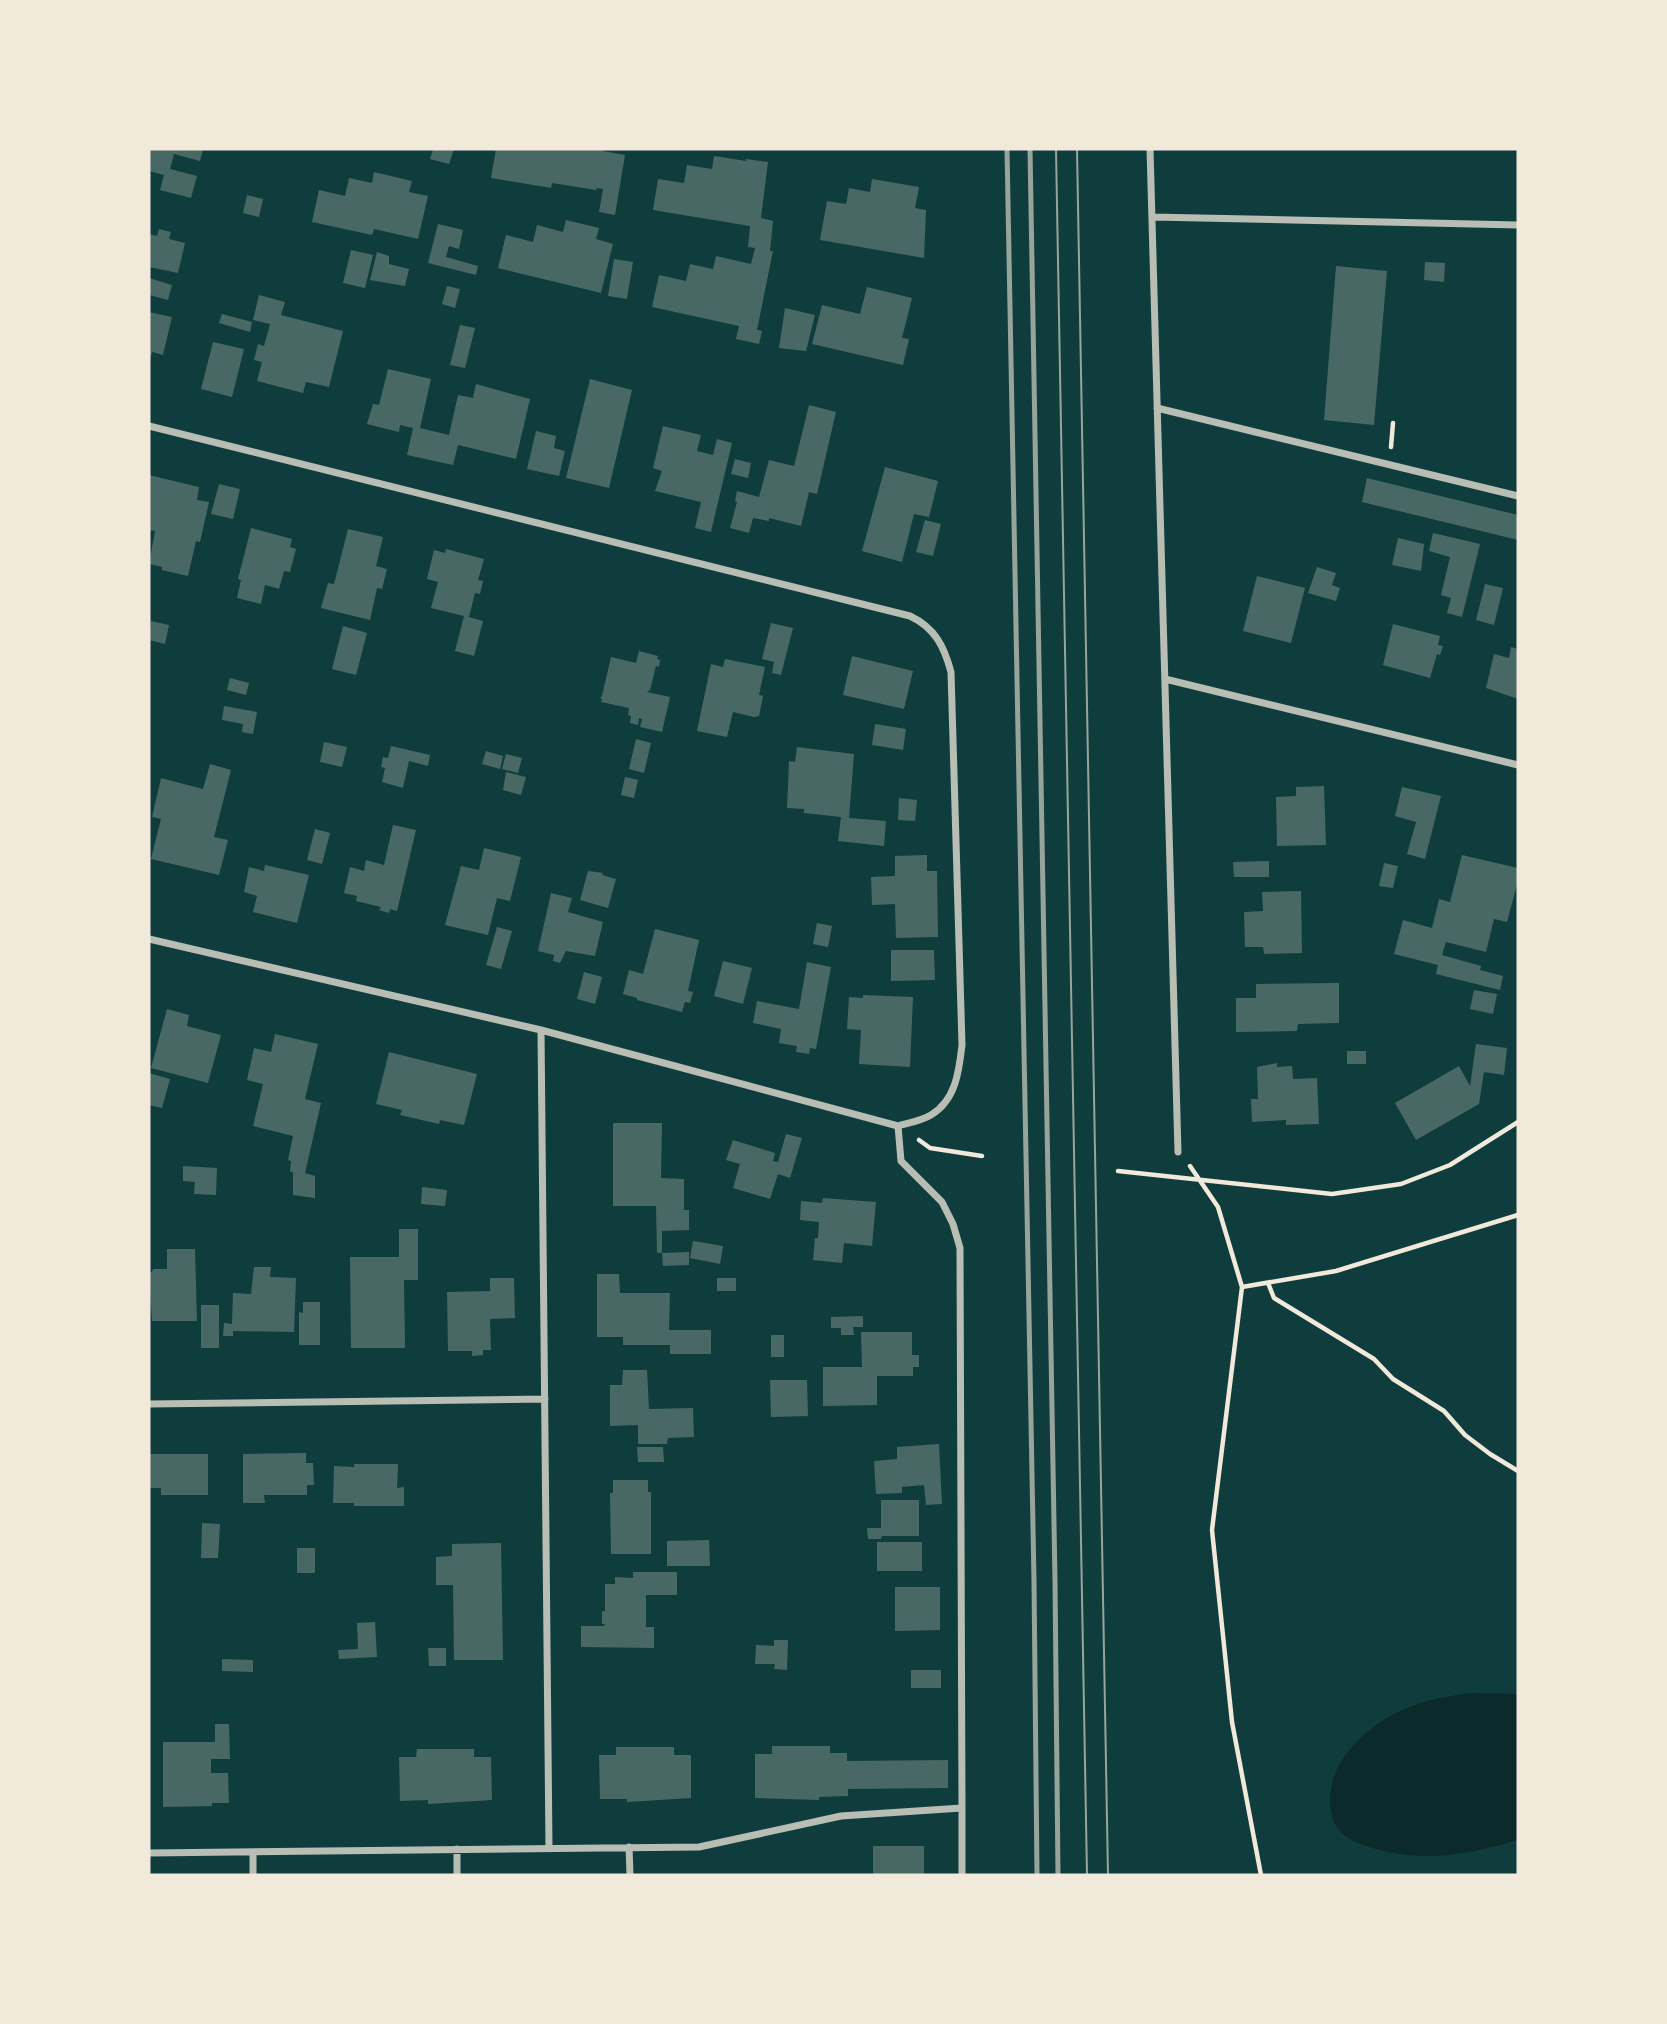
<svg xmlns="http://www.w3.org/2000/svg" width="1667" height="2024" viewBox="0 0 1667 2024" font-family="Inter,sans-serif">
  <rect width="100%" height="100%" fill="#0f3d3e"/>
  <path fill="#0a2a2b" d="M1473,1693L1518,1694V1840C1470,1854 1426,1863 1376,1849C1363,1845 1346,1840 1338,1829C1330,1818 1329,1801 1331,1788C1334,1771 1342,1758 1353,1746C1385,1710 1426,1698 1473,1693Z"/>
  <path fill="#486865" d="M149,149H203L200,161L174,154L170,169L197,176L191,198L160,190L164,175L149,171Z
    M433,149H454L449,164L430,159Z
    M496,149H604L603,151L625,155L615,215L599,212L603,189L597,188L596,190L552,183L551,188L491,178Z
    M714,156L746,161V159L768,162L761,218L773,221L770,251H773L757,330L762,331L759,344L736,339L739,326L652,307L659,275L686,281L690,264L713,269L716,256L751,264L755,248L748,247L750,226L653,210L658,179L684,183L687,165L712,169Z
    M374,172L412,181L409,192L428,196L418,239L374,229L372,235L312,222L319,190L345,196L349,178L372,183Z
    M872,179L919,187L915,208L926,210L924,258L820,240L827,201L846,204L849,188L870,192Z
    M247,195L263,199L259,217L243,213Z
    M566,220L599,228L596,239L613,244L601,293L498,268L506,235L533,242L537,225L563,232Z
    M438,224L463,230L459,249L449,246L446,257L478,266L476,275L428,263Z
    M159,229L171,232L169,239L185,243L178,273L149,267V234L157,236Z
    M351,250L373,255L365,288L343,283Z
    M377,252L389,256V264L409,269L405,286L370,280Z
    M614,259L633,262L627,299L608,296Z
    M1425,262L1445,263L1444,282L1424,280Z
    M1336,266L1387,271L1374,425L1324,420Z
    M149,278L172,285L168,300L149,295Z
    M447,286L460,289L455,308L442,304Z
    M867,287L912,298L902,338L909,339L903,365L812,344L822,305L860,314Z
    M259,295L285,302L281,315L343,331L329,387L306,382L303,393L257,381L262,362L254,360L258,344L264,346L270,324L253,320Z
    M785,308L815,315L806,351L779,348Z
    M149,312L172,317L163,355L152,352L150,360Z
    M222,314L252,322L250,332L219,323Z
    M460,325L475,328L465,368L450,365Z
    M213,342L244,349L232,397L201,389Z
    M388,369L431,379L420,428L449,435L458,395L473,398L476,384L530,399L516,459L458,445L453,465L407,455L413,428L400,425L399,432L367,424L373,404L379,405Z
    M590,379L632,390L609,488L566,478Z
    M809,405L836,412L817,494L809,492L801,526L769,518V521L753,518L749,533L730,528L737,502L735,501L737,491L759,497L769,460L794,466Z
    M663,426L701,435L697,451L713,455L717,439L732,443L711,532L695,528L701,502L655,491L662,471L653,468Z
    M536,431L556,436L554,448L565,451L559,476L527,469Z
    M735,459L751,463L748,478L731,474Z
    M885,467L938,481L929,517L914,514L902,562L862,551Z
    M149,475L199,487L197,500L209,502L200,542L196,541L188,576L162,570V567L149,564L155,531L149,530Z
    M1367,478L1518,515V540L1362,502Z
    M219,484L240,489L233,519L211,514Z
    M925,520L941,524L933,556L916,552Z
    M251,528L292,539L290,547L296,549L290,572L284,571L279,589L265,585L261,604L237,598L241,580L238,579Z
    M348,529L383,537L376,566L387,569L382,589L377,588L370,620L321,608L328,583L334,584Z
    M1433,533L1480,544L1462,617L1447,613L1451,598L1441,595L1450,557L1429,551Z
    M1398,538L1424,544L1421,571L1392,565Z
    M446,549L484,559L478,580L483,581L480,594L475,593L469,617L483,621L474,656L455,651L464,616L431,608L438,582L427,579L434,550L445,553Z
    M1317,567L1336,573L1332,585L1340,588L1336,601L1308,593Z
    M1257,576L1305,588L1291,643L1243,631Z
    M1485,584L1503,588L1494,625L1476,620Z
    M151,621L169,625L165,644L149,640Z
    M771,623L793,628L781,675L772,673L774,662L762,659Z
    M1393,624L1440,636L1438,645L1443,646L1440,655L1437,654L1430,678L1383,665Z
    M343,626L367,633L356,675L332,669Z
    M1511,647L1518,649V699L1486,688L1494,654L1509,658Z
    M639,651L658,656L657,659L660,660L659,667L656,666L650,690L647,692L670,697L662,732L640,727L642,719L639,718L638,725L630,723L631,716L628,715L629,708L601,702L602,699L600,698L602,696L611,657L636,663Z
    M852,656L913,671L904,709L843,695Z
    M725,659L765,667L759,695L763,696L759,716L754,717L733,712L727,737L697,731L711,664L723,667Z
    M230,678L249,683L246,695L227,690Z
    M224,706L257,712L253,734L242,732L243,724L222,720Z
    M875,724L906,729L903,750L872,745Z
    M636,739L651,743L644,773L629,769Z
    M324,742L347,747L342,767L320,762Z
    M391,746L430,755L428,766L409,761L403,788L382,782L385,768L381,767L383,757L388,758Z
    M797,747L854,754L849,818L886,821L884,846L838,841L841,817L804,813V809L787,808L789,761L795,762Z
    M486,751L503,756L500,769L482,764Z
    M506,754L522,758L518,773L502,769Z
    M210,764L231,770L214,837L228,840L219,875L151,859L161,819L152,817L161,778L203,789Z
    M506,772L526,777L521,795L503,790Z
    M625,777L638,780L634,798L621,795Z
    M1324,786L1326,845L1277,846L1276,797L1296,796V787Z
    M1402,787L1441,796L1425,859L1407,854L1416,822L1395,816Z
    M899,798L917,800L915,821L898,820Z
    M393,825L416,830L397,911L390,909L389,913L379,910L381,907L356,901L357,896L344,893L350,867L364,871L366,860L384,865Z
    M315,829L330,833L322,864L307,860Z
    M484,848L521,857L510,901L497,898L488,935L445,925L461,866L479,870Z
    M927,855V871H937L938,937L896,938L895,904L872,905L871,877L895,876V856Z
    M1462,855L1518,868V881L1507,922L1494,919L1486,952L1446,942L1442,955L1481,966L1480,970L1503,976L1500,990L1436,974L1438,965L1394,954L1403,920L1432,928L1439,899L1450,902Z
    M1269,861V877H1234L1233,862Z
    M1384,863L1398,866L1393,888L1379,886Z
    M265,865L309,875L297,923L253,912L257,896L244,892L249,867L264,871Z
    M588,871L603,873L602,875L616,879L608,908L580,900Z
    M1301,891L1302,953L1264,954L1263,947H1245L1244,912L1263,911L1262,892Z
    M551,893L572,898L568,912L603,922L595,956L566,951L560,963L553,961L554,955L538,951Z
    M817,923L832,926L828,947L813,944Z
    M497,927L512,931L501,969L486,965Z
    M655,929L699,940L688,991L693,992L690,1003L685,1002L682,1012L637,1000V998L623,994L629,970L643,974Z
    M891,950H934L935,980L891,981Z
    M723,961L752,968L743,1004L714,996Z
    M807,962L831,967L816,1049L810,1048L809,1054L796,1052L797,1046L779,1043L781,1029L753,1023L757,1001L799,1009Z
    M584,972L602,977L595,1004L577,999Z
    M1339,983V1023L1298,1024L1297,1031L1236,1032V998H1256V984Z
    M1474,990L1497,994L1493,1014L1470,1009Z
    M863,995L913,997L910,1067L859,1064L861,1030L847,1029L849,997L863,998Z
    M167,1009L189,1015L187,1026L221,1035L208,1083L151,1068Z
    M275,1034L318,1044L305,1099L321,1103L305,1173L315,1176V1198L293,1195V1172H290L291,1161L288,1160L293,1136L253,1126L263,1084L247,1080L254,1048L271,1052Z
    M1476,1044L1507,1048L1504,1075L1484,1072L1479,1104L1416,1140L1395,1103L1459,1066L1470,1086Z
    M1347,1051H1366V1064H1347Z
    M389,1052L477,1074L464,1125L440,1120L439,1124L400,1115L402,1110L376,1104Z
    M1277,1063V1067L1292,1066L1293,1079L1317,1078L1319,1124L1286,1125V1120L1252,1122L1251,1099H1258L1257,1067Z
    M149,1073L170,1079L162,1108L149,1105Z
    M613,1123H662L661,1178L684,1179V1210H689V1230L662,1231V1253H657L656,1206H613Z
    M786,1134L802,1138L790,1178L778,1174L770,1199L733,1188L740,1164L726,1160L733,1140L775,1153L773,1161L778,1162Z
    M183,1166L217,1168L216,1195L194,1194L195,1182L183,1181Z
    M422,1187L447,1190L445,1206L421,1204Z
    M823,1198L876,1202L872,1246L844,1243L842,1263L813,1260L815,1238H818L819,1222L800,1220L801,1201L822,1203Z
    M399,1229H418V1280H404L405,1348H351L350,1257H399Z
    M693,1241L723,1246L720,1264L690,1258Z
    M167,1249H195L197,1321H152L149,1272H152L153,1269H167Z
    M689,1252V1265L663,1266L662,1253Z
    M254,1267H271L270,1277L296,1278L294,1332L233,1331V1336H223L224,1323L232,1324L233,1293L251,1294Z
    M597,1274H619L620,1293H670L669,1330H711V1354H670V1345H623V1337H597Z
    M490,1278H514L515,1318L490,1319L491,1350H483V1355L472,1356V1351H448L447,1292L490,1291Z
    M717,1278H736V1291H717Z
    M303,1302H320V1345H299V1312L303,1313Z
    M201,1305H219V1348H201Z
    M863,1316V1327H853L854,1335H841V1328H831V1317Z
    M861,1332H912V1355H919V1367H913V1376H877V1405L823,1406V1367H862Z
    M771,1335H784V1357H771Z
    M623,1370H647L649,1409L693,1408L694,1437L668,1438L667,1444H638V1425L610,1426V1385H622Z
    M770,1380H807L808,1416L771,1417Z
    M939,1444L942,1504L926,1505L924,1485L902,1487V1493L876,1494L874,1461L897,1459V1447Z
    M637,1447H663L664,1462H638Z
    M306,1453V1463H313L314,1485H307V1495H264L265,1503H243V1454Z
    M149,1454H208V1495H161V1488H149Z
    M354,1464H398L397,1488L404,1487V1506H354V1503H333L334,1466L354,1467Z
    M613,1480H648V1492H651V1554H611L610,1493H613Z
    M881,1500H919V1536H882L881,1539H868L867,1528H881Z
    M202,1523L220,1524L218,1558H201Z
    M709,1540L710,1566H667V1541Z
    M877,1542H922V1571H877Z
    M501,1543L503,1660H454L453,1585H436V1557L452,1556V1544Z
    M297,1548H315V1573H297Z
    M633,1572H677V1595H646V1627H654V1648L581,1647V1626H604L605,1624H602V1611H605V1584H615V1577L633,1578Z
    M895,1587H940V1630L895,1631Z
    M375,1622L377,1657L339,1659L338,1650L358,1649L357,1623Z
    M774,1640H788L787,1670L774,1669L775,1664H755L756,1645L774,1646Z
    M428,1648H446V1666H429Z
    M222,1659L253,1660V1672L222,1671Z
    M911,1670H941V1688H911Z
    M215,1724H229L230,1759H211V1773H228L229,1803H212V1806L163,1807V1742H215Z
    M772,1746H830V1753H847V1761L948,1760V1788L848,1789V1796L819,1797V1800L755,1798V1754H772Z
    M616,1747H674V1755H691V1798L627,1802V1799H600L599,1755H616Z
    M417,1749H474V1757H491L492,1800L428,1804V1800L400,1801L399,1757H416Z
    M873,1846H924V1875H873Z"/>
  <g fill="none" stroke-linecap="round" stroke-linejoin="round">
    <path stroke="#f1e9da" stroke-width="4.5" d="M1391,447L1393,423
      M919,1140L930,1148L982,1156
      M1190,1166L1218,1207L1242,1287L1212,1530L1232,1722L1261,1875
      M1118,1171L1332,1194L1401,1184L1450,1165L1518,1122
      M1268,1283L1274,1298L1374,1359L1393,1379L1444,1411L1465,1435L1490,1454L1518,1471
      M1242,1287L1336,1271L1518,1215"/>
    <path stroke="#b8beb3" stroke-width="7" d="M1150,149L1178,1152
      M1152,217L1518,225
      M1157,408L1518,496
      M149,426L910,616C935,628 944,646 951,672L962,1045C959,1071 956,1100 931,1115C921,1121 908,1123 898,1126
      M1165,679L1518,765
      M149,939L541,1030L898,1126
      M541,1030L549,1848
      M898,1126L901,1161L942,1202L953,1224L960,1248L962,1808
      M149,1404L545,1399
      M629,1847L630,1875
      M457,1849V1875
      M149,1853L699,1847L841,1816L962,1808V1875
      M253,1875V1852"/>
    <path stroke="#97a49c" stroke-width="2" d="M1056,149L1087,1875
      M1077,149L1108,1875"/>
    <path stroke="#97a49c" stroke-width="5" d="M1007,149L1034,1580L1037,1875
      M1030,149L1055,1581L1058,1875"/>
  </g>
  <rect width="1667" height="2024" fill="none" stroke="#f1e9da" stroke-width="301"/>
</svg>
